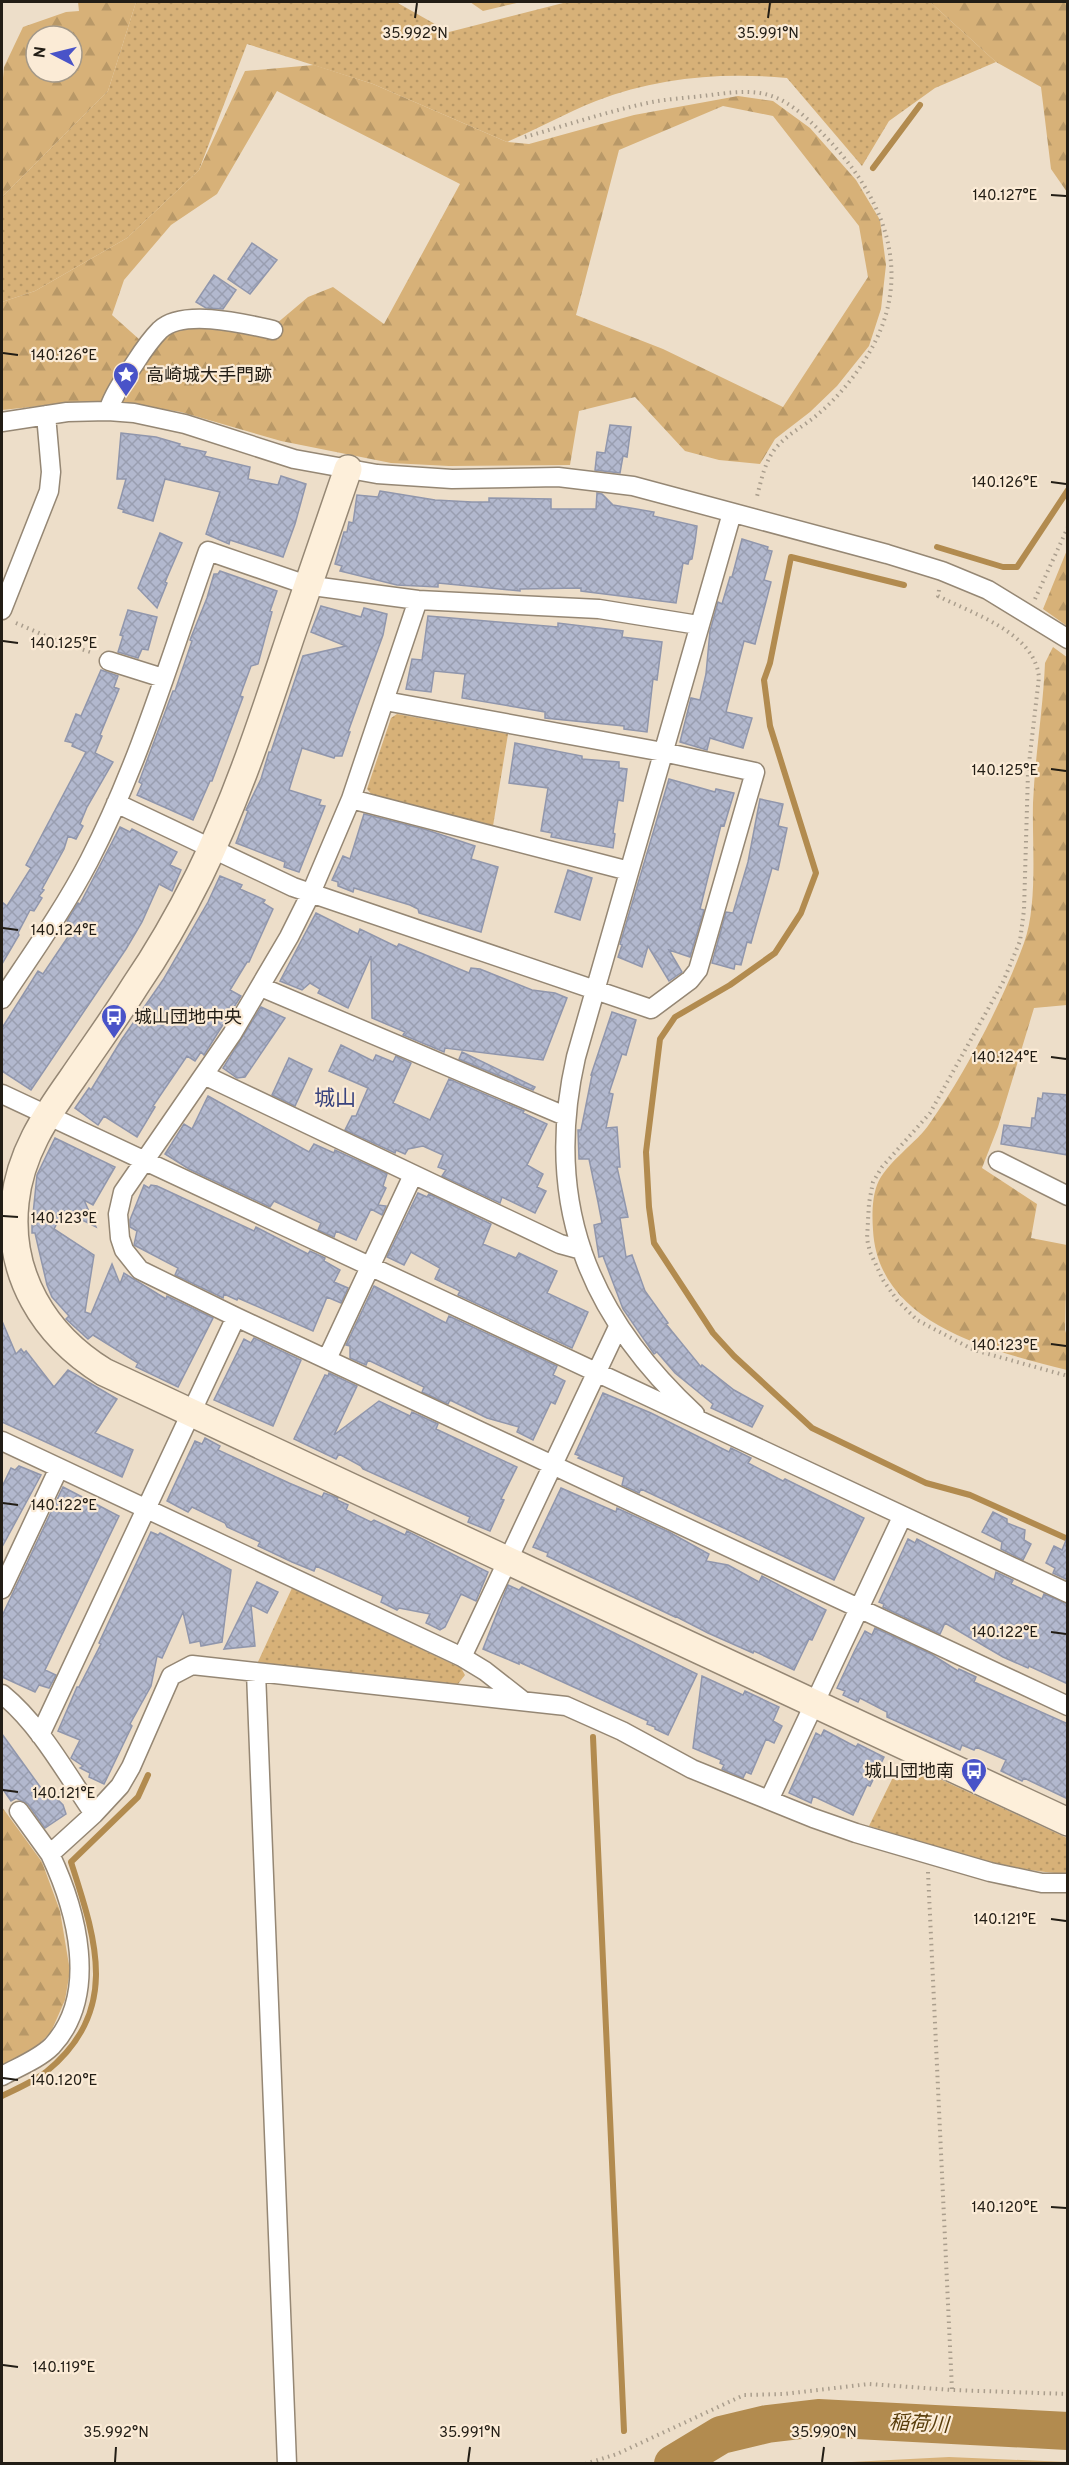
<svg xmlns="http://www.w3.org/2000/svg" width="1069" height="2465" viewBox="0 0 1069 2465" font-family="Overpass,'Noto Sans JP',sans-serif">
  <defs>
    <pattern id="grass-dots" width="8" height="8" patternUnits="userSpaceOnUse" patternTransform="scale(1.5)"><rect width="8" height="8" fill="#d7b178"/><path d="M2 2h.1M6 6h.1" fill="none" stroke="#b89867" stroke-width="1.8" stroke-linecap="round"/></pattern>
    <pattern id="forest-firs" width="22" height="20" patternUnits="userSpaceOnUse" patternTransform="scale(1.5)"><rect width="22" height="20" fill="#d7b178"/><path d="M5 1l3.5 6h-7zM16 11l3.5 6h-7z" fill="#b89867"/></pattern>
    <pattern id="building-cross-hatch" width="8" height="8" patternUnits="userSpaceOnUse" patternTransform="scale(1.5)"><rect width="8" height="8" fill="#b2b8ce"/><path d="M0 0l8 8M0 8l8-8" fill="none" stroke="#999eb0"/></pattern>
  </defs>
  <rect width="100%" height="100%" fill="#eddec9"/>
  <path fill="url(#grass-dots)" d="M136,2H396L449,32L567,2H930L996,62L935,88L889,121L862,166L787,78C723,72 657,77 596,101C566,113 537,129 507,142L373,84L247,44L199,170L127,238L35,291L2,302V197L108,91Z
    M397,714L508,734L493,826L373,796L367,789L391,718Z
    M292,1588L461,1668L465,1675L458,1684L451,1686L257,1664Z
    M901,1761L1067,1838V1874C1000,1870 934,1846 869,1826Z"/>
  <path fill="url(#forest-firs)" fill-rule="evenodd" d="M78,2H136L108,91L2,197V89L4,67L23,27L66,12L79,11ZM36,36H72V72H36Z
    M470,2H521L483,11Z
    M930,2H1067V192L1051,169L1041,87L996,62Z
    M314,65L373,84L507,142L529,144L634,115L738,96L773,101L810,128L856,180L880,220L886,265L881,309L869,346L837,386L810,412L775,439L760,464L719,460L685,451L635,397L579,411L570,465L449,466L391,463L281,441L181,412L118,402L69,403L2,410V302L35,291L127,238L199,170L245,71ZM277,91L460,184L384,324L333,287L308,297L276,324L205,313L140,340L112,315L124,280L171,225L217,194ZM723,106L773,116L859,226L868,277L783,407L663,349L576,315L619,150Z
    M1067,550V626L1043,609Z
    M1053,647L1068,658L1067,1005L1034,1008L998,1127L982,1168L1037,1204L1031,1238L1067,1245L1065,1330L1067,1336V1370C993,1351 878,1325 873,1230C872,1216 872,1198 877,1185C886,1162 917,1143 930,1123C966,1072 1003,1001 1024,943C1038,905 1032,844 1033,803C1035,756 1043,710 1045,663Z
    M2,1807L42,1862L60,1911L70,1971L65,2000L51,2032L38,2045L2,2067Z
    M949,2457L1067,2462V2463H832Z"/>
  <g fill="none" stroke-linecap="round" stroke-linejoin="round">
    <path stroke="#b28b4f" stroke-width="6" d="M873,168L920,105
      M937,547L1003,567H1017L1068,490
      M904,585L791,557L770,663L764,680L770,726L816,873L801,913L775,953L730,985L675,1017L660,1039L646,1152L649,1207L654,1243L713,1333L734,1356L812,1428L926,1483L970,1495L1068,1539
      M593,1737L624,2431
      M2,2096C16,2089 33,2082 46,2072C121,2011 96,1940 71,1862L138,1797L148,1775"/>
    <path stroke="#b28b4f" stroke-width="38" d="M673,2464L721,2435L767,2424L818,2418L1068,2431"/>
  </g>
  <path fill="url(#building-cross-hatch)" stroke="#9096ac" stroke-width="1.5" d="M252,243L277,260L250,294L228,279Z
    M214,275L236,290L223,309L206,308L196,302Z
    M610,425L631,427L627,457L623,456L620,473L595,470L597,452L605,453Z
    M121,433L156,437L180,444L179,446L206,452L204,456L250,467L248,479L278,485L281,476L306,484L295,524L283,557L230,540L229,544L206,534L220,492L165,479L153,521L123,512L124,510L118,508L126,479H117Z
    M380,491L435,500L472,502H489V498L551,499V509H596L597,493L602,494L613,505L654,512L653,516L697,526L695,542L692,559L689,560L688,564L683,563L676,603L581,591V588L520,589V591L438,583V587L397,585L340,571L342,566L335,564L344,532H347L349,522L353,523L357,495L378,497Z
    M160,533L182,543L165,582L167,583L157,608L138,588Z
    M742,539L768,547L767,550L772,551L764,580L771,582L755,644L744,641L726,712L752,718L743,748L710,738L707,750L680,742L691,698L700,700L706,674L710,631L718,602L722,604L730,577H732Z
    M220,571L277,591L270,611L272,612L258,664L251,666L240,696L243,697L212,781H210L193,820L137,795L142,784L139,782L173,691H175L192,641L190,640L207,598L214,574H218Z
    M321,606L361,617L364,608L387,614L383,635L348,732H350L342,756H335L334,758L302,748L289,790L321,800L319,805L325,806L299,872L284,867L285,862L236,843L248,811L246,810L261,779L269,752H271L303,656L346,646L311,632Z
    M128,610L157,617L148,650L142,649L138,658L118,652L123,636L120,635Z
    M428,616L558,627V623L623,631L622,637L662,642L657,680L653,679L647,732L624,729V726L545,718V712L462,698L465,674L434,671L431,692L406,689L412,659L422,660Z
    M101,670L118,676L114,687L119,689L100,735L102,736L95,753L113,762L87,807L80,824L83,826L76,839L68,836L64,849L42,889L44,890L39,896L42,898L34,911L30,910L18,933L19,935L2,964V902L7,906L31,868L26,865L86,752L72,746L73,743L65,741L76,714L81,716Z
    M515,743L582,756V759L619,762V768L627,769L623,801L618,800L613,833L615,834L613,848L551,837L552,833L541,831L548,788L509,783Z
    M669,779L715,792L716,789L734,793L724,826L721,825L700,909L704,910L690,957L669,950L682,972L669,981L648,946L642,967L618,957L622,945L620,944Z
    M760,799L783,804L778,826L787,828L778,870L772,868L751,943L747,942L741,965L735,964L734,969L712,963L726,912L733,913L748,862Z
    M364,814L427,830L475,846L471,859L498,867L481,932L419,913L418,909L410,905L354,888L353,892L338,886V882L332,880L343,856L350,859Z
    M120,827L130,832L132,829L177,852L170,865L181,870L172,891L159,884L142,922L126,949L31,1090L2,1071V1028L38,971L43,974L74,928L67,921L78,903L80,904Z
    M568,870L592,878L580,920L555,912Z
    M220,876L242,885L240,889L265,900L263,903L273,909L249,962H247L230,990L241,996L204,1055L201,1052L195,1061L187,1056L153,1106L155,1107L137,1137L104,1116L98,1125L75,1108L89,1088L91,1090L122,1039L163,980L208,902Z
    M316,913L358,934L360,929L397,947L399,944L469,973L471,968L480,969L532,990L555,993L567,998L543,1060L445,1048L444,1052L403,1035L405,1032L372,1018L371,956L348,1008L318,993L320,989L310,983L302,990L280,981Z
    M261,1007L285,1018L245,1077L237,1078L223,1068Z
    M612,1012L636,1020L626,1055L622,1054L609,1093L613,1094L606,1128L617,1127L620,1167H617L628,1217L620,1218L626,1257L632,1255L645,1291L668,1323L666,1324L701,1367L702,1365L734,1390L763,1406L752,1427L711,1408L713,1404L675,1373L657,1352L654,1354L623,1309L603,1256L599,1257L594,1225L602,1223L598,1202L589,1159H579L578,1130H581L592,1075H591Z
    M341,1045L373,1061L376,1055L393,1062L396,1056L411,1063L393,1103L430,1120L449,1079L524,1111L523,1113L547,1124L527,1165L543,1174L537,1187L546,1191L535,1213L502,1197L500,1203L442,1176L446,1170L438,1167L443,1155L423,1146L408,1149L405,1154L396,1150L395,1153L345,1130L352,1116H356L368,1088L329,1071Z
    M462,1052L535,1087L533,1090L459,1059Z
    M289,1058L312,1069L295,1106L272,1095Z
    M1043,1093L1068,1095V1155L1001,1144L1004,1125L1031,1128L1032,1118H1035L1038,1098L1042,1099Z
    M208,1096L309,1152L314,1144L334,1153L335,1150L387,1174L383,1186L386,1188L378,1205L386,1206L382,1215L371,1209L356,1240L336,1231L334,1237L318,1230L321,1223L274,1201L270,1207L189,1169L165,1154L184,1124L192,1129Z
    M55,1138L115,1167L93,1205L84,1200L96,1227L64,1211L54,1229L94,1255L85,1312L91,1314L112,1264L120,1284L124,1273L166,1299L167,1296L213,1318L178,1387L136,1367L138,1363L93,1335L88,1339L66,1319L69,1316L52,1297L47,1285L35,1233H32V1224L37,1175Z
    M144,1185L149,1188L151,1185L157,1186L254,1231L256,1227L308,1254L310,1251L325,1258L324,1261L340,1270L334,1282L348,1288L341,1303L327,1297L313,1331L238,1298L237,1300L224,1294L223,1298L175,1275L178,1268L134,1245L137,1231L130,1227V1220Z
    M418,1193L427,1197L429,1194L491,1224L483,1244L516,1258L519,1253L557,1271L547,1293L588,1312L572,1348L458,1295L460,1291L435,1279L440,1268L411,1252L404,1265L387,1257Z
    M374,1286L446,1323L449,1316L557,1366L553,1375L565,1381L555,1404L551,1402L533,1440L517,1432L519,1427L487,1418L450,1400L448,1404L422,1392L424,1387L368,1360L366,1365L350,1358V1346L346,1345Z
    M2,1321L16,1354L21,1349L24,1353L26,1351L54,1387L68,1370L117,1399L95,1433L133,1450L122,1477L2,1422Z
    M254,1338L301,1360L273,1426L214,1400L244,1339L251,1343Z
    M329,1373L357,1386L334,1435L379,1401L410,1416L412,1412L438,1424L436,1429L517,1467L501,1499L504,1500L490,1531L468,1522L470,1517L363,1469L361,1466L339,1454L336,1459L294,1439L325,1375L328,1376Z
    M603,1393L651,1413L729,1452L731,1448L751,1458L748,1463L783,1481L785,1479L864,1518L834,1580L641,1489L639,1493L622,1485L624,1477L578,1458L580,1456L575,1454Z
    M205,1438L220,1446L218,1450L289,1483L322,1497L324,1493L338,1498L337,1500L348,1505L346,1510L371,1522L374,1520L405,1535L407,1531L488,1572L476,1601L461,1594L445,1627L440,1630L426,1623L430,1614L399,1608L397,1610L381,1602L383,1596L316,1566L314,1571L292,1562L258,1546L260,1542L227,1527L225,1523L192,1507L188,1512L167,1501L195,1441L202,1444Z
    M19,1466L41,1475L2,1547V1487L11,1468L15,1470Z
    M63,1487L119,1516L45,1670L56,1675L49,1688L39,1685L35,1692L2,1677V1616Z
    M561,1488L616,1512L617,1508L669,1532L709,1554L706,1561L728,1565L759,1582L762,1576L826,1610L812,1640L809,1639L794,1670L754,1651L753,1653L708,1633L675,1616V1617L547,1556L548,1553L533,1547Z
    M993,1512L1007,1519V1523L1025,1530L1024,1540L1031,1544L1023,1560L1001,1549L1002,1542L982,1532Z
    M151,1532L158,1535L160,1533L231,1570L222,1642L201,1646L200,1641L190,1643L183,1612L162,1658L157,1656L151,1686L130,1724L132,1726L104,1784L89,1777L90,1773L80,1768L83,1766L71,1758L80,1740L58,1731L77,1687H79L101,1644L99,1643Z
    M1067,1538H1068V1580L1053,1573L1055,1568L1046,1563L1054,1546L1062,1550Z
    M908,1539L915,1543L917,1539L994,1580L996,1572L1013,1580L1011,1584L1042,1599L1044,1594L1068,1604V1684L1029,1666L1028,1668L1003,1657L945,1623L940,1634L883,1607L884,1604L879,1602Z
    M257,1582L278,1592L267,1613L251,1605L255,1646L224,1649Z
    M508,1585L519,1590L522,1587L697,1674L668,1735L655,1729V1727L647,1724L648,1721L519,1662V1664L483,1649Z
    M875,1628L931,1654L958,1671L959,1669L976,1677L974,1682L1068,1724V1799L1024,1778L1022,1781L1001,1771L1006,1760L976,1747L974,1750L962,1745L960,1750L887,1717V1712L860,1698L858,1702L843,1695L845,1691L837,1688L855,1650L865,1631L872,1635Z
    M702,1676L743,1695L745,1691L779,1707L773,1721L782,1726L774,1743L766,1739L751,1774L746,1772L743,1778L722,1769L724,1765L720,1763L721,1760L693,1748Z
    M824,1730L856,1747L858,1744L884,1757L870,1786L867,1785L853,1815L813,1796L811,1803L789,1793L816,1733L821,1736Z
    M2,1734L46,1795L50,1792L63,1805L66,1814L45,1828L28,1804L16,1798L11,1801L2,1788Z"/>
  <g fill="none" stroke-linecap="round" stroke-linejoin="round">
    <defs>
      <path id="street" d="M108,411C114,393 125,378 135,363C142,352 151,339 160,330C183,308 246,324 273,330
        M2,422L67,412L108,411L134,413L185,424L294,459L377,474L452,479L558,477L633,486L887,554L942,571L988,590L1068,639
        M418,600L351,799L311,893L289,937L232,1034L123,1192L118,1214L120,1238L124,1250L140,1270L236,1317L1068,1706
        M2,610L49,491L51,472L46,415
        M109,661L163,678
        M351,799L629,871
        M116,803L293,887L651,1009L690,980L698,970L755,772L663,752L385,701
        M261,987L565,1116
        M2,999C32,954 64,909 89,861C140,762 171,655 208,551L298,582L320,587L418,600L599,609L698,625
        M204,1075L560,1244L582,1250
        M2,1094L1068,1593
        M998,1161L1068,1196
        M327,1359L413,1175
        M695,1414C587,1314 543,1202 576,1057L732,513
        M2,1441L462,1657L485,1671L522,1700
        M2,1589L59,1468
        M462,1657L618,1327
        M256,1672L287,2464
        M2,1694C40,1725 66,1773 94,1814
        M40,1735L236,1317
        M769,1800L902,1517
        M19,1811L50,1854
        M2,2076C18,2067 39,2059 52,2046C100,1994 76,1909 50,1854L94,1814L120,1786L131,1767L171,1676L192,1665L566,1706L622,1731L692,1769L813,1818L856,1833L990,1872L1042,1883H1068"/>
      <path id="secondary" d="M348,469C329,526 309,582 290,638C263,719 237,799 199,876C180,914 159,951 135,986C115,1018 93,1048 72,1079C45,1117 20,1154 15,1202C7,1274 44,1335 104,1372L1068,1822"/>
    </defs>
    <use href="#street" stroke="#958774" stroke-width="21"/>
    <use href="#secondary" stroke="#958774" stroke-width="30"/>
    <path stroke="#aa9e8d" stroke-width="4" stroke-dasharray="1.5 4.5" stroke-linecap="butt" d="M525,137C567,125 609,111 652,102C668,99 685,98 702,96C721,94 741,90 760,93C785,97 804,115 821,132C877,188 914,262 876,340C863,367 840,396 817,415C803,427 787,434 775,449C764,463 761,482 756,500
      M939,590L938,596C973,614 1034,632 1039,677L1028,772L1024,910L1020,941L1003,982L930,1113L882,1167L873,1182L869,1203L867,1239L870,1252L883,1280L897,1300L917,1320L974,1350L1068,1376
      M1035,599L1068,527
      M16,623L55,640L93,653
      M928,1872L952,2390
      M585,2464L617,2454L744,2395L784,2394L869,2384L952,2390L1068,2394"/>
    <use href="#street" stroke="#fff" stroke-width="18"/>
    <use href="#secondary" stroke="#fdefda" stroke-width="27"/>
  </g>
  <path fill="none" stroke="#221d15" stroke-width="2" d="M415,18L417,3M768,18L770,3M1051,195L1066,196M3,353L18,355M1051,482L1066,484M3,641L18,643M1051,769L1066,771M3,928L18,930M1051,1057L1066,1059M3,1216L18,1217M1051,1344L1066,1346M3,1503L18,1505M1051,1632L1066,1634M3,1790L18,1792M1051,1919L1066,1921M3,2078L18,2080M1051,2207L1066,2208M3,2365L18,2367M115,2462L116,2447M468,2462L470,2447M822,2462L824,2447"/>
  <defs>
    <symbol id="sight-pin" viewBox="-11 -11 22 30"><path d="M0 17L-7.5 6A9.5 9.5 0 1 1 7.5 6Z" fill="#4953c8" stroke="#fbebd6"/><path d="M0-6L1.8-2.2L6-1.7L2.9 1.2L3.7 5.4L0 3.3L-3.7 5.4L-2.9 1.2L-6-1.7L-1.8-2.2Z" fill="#fff"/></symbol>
    <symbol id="bus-pin" viewBox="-11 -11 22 30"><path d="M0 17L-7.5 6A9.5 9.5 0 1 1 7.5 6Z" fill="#4953c8" stroke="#fbebd6"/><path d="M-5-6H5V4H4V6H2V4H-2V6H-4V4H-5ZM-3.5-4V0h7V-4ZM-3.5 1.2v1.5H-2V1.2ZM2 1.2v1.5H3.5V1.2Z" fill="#fff"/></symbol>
  </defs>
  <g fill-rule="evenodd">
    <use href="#sight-pin" x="111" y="360" width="30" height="40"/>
    <use href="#bus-pin" x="99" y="1002" width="30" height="40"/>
    <use href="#bus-pin" x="959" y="1756" width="30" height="40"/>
  </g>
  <g text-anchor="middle" stroke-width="4.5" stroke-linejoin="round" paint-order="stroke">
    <g font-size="18" fill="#221d15" stroke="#fbebd6" text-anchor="start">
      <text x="146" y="381">高崎城大手門跡</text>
      <text x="134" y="1023">城山団地中央</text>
      <text x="954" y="1777" text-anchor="end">城山団地南</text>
    </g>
    <g font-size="20" font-style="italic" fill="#593e0d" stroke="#fbebd6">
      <text transform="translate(919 2423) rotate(3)" y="7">稲荷川</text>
    </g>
    <g font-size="21" fill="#39437e" stroke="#fbebd6">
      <text x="335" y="1105">城山</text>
    </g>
  </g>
  <g font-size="15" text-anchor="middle" fill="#221d15" stroke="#fbebd6" stroke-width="4.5" stroke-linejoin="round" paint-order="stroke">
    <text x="415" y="38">35.992°N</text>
    <text x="768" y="38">35.991°N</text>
    <text x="1005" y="200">140.127°E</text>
    <text x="64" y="360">140.126°E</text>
    <text x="1005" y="487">140.126°E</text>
    <text x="64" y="648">140.125°E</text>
    <text x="1005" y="775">140.125°E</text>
    <text x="64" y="935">140.124°E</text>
    <text x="1005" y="1062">140.124°E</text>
    <text x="64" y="1223">140.123°E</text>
    <text x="1005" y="1350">140.123°E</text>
    <text x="64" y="1510">140.122°E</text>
    <text x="1005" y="1637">140.122°E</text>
    <text x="64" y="1798">140.121°E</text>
    <text x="1005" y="1924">140.121°E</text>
    <text x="64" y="2085">140.120°E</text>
    <text x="1005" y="2212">140.120°E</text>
    <text x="64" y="2372">140.119°E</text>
    <text x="116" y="2437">35.992°N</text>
    <text x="470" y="2437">35.991°N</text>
    <text x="824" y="2437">35.990°N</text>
  </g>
  <rect width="1069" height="2465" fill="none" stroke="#221d15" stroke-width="6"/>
  <g transform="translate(54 54) rotate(277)"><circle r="28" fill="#fbebd6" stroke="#a49989" stroke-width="1.5"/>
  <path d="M0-4.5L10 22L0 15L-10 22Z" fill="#4953c8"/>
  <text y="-9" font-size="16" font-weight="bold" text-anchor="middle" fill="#221d15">N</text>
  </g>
</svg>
